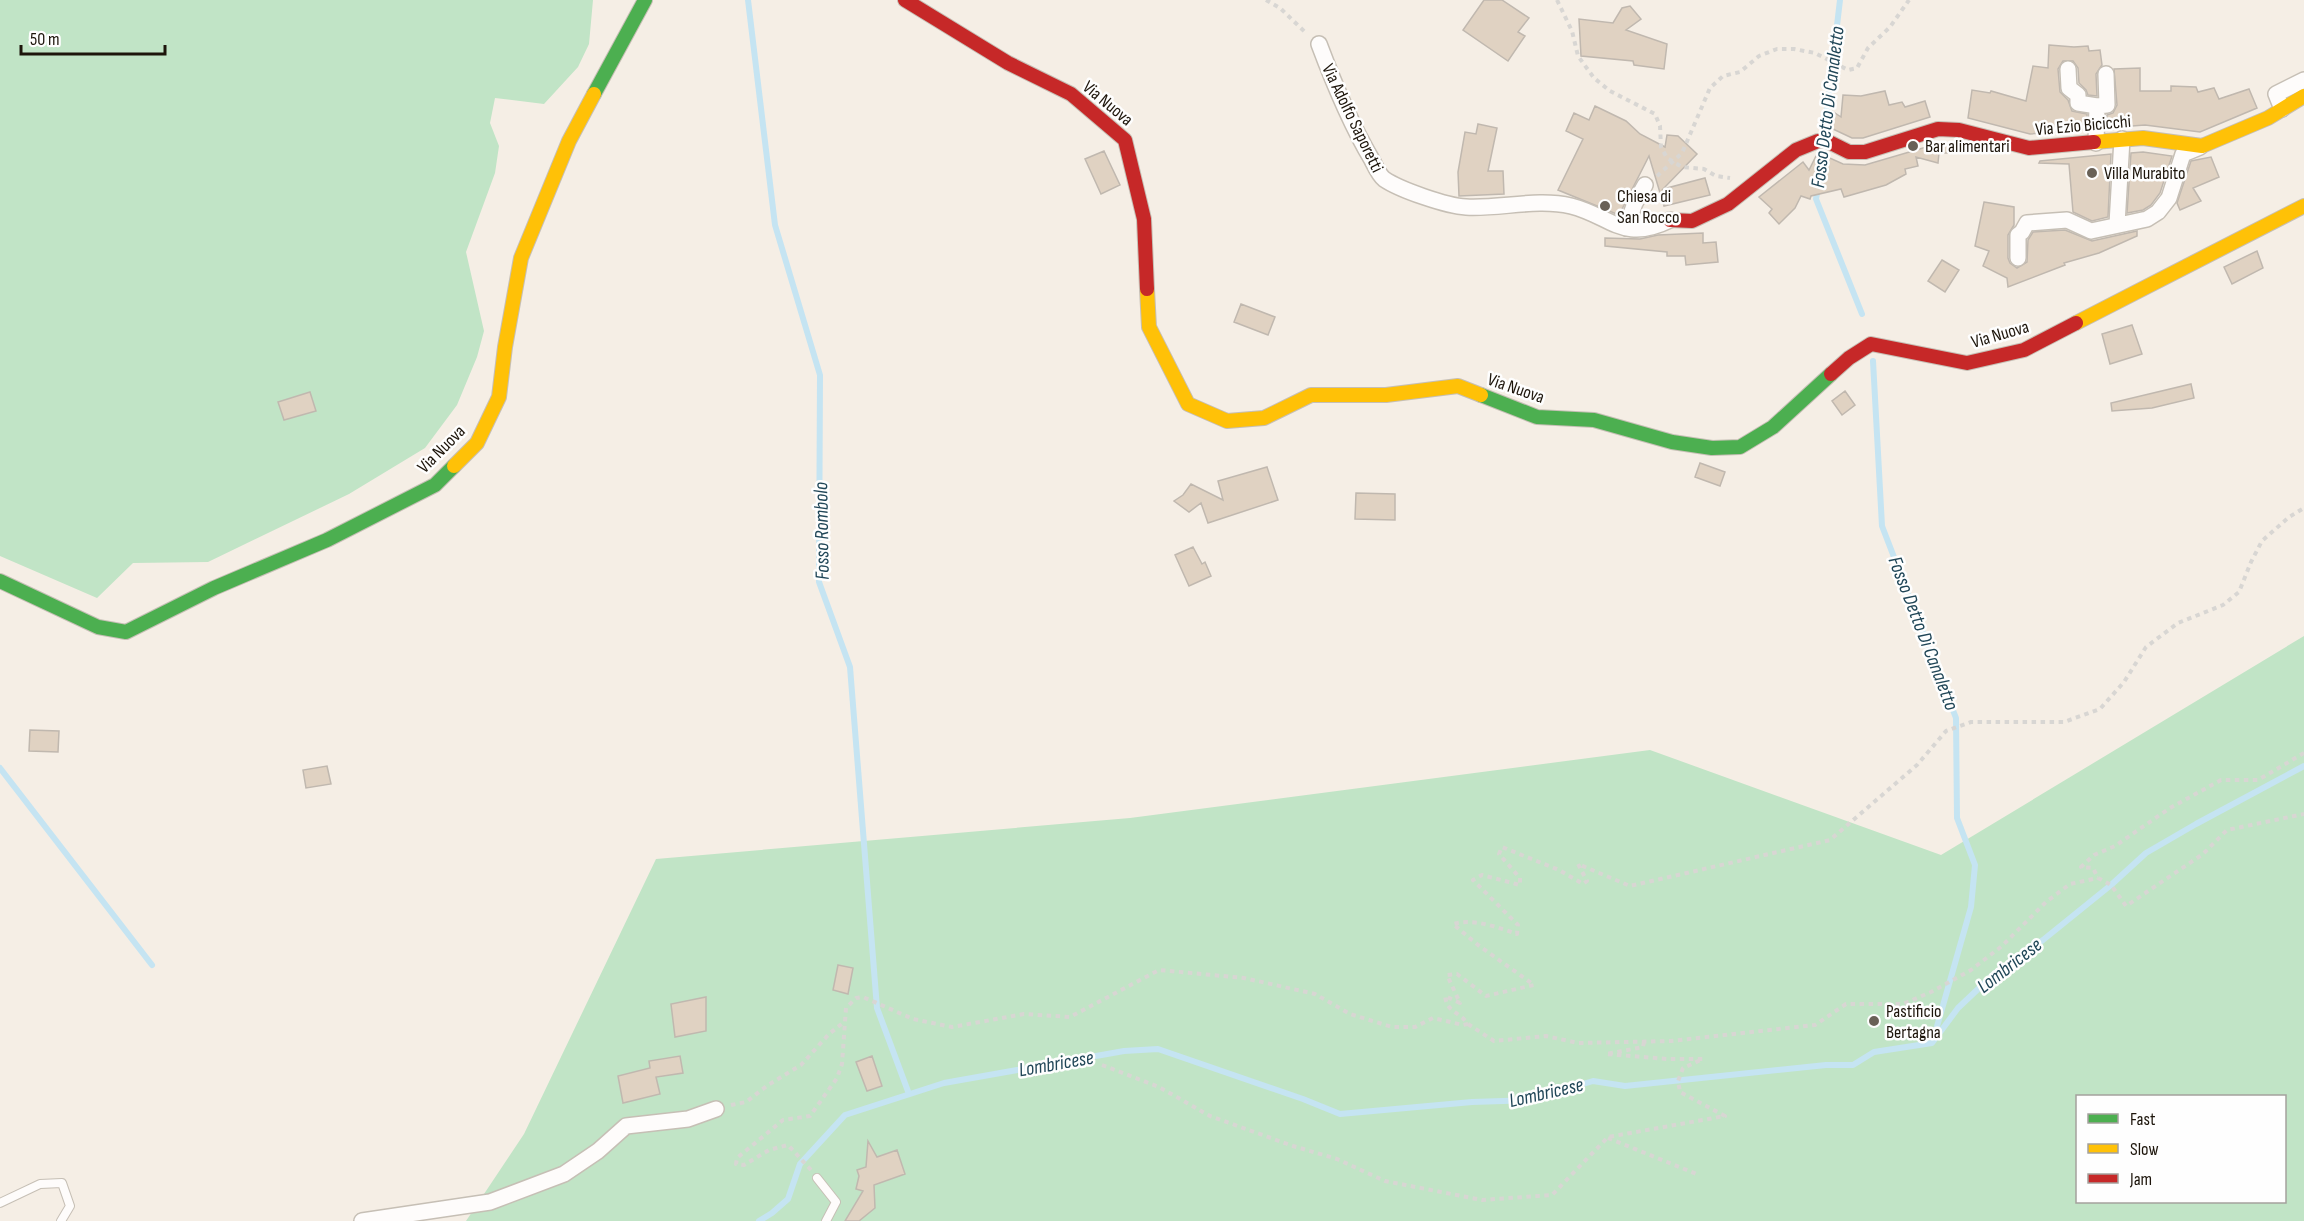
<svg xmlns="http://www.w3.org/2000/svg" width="2304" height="1221" viewBox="0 0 2304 1221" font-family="'Sofia Sans Condensed',sans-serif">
  <rect width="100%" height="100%" fill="#f5eee5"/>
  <path fill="#c1e4c6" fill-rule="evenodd" d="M0,0H593L589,44L578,67L544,104L495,98L490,123L499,146L495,173L466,252L484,331L477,357L457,405L425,448L349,494L208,562L133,563L97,598L0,556Z
    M2304,636V1221H466L524,1134L656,859L1130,818L1650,750L1941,855ZM2078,1096H2284V1202H2078Z"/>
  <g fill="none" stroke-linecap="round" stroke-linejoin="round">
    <path stroke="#c5e4f2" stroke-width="6" d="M748,0L775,225L820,375L819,582L850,667L877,1008L909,1094
      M1824,136L1840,0
      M1818,188L1816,199L1862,314
      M1873,361L1882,526L1956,718L1957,818L1975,865L1971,907L1934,1037
      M0,768L152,965
      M759,1221L772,1213L788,1199L800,1164L845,1115L944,1083L1124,1051L1158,1049L1303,1099L1340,1114L1472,1102L1530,1100L1593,1081L1625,1086L1826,1065H1853L1874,1052L1932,1043L1958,1008L1994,974L2043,940L2111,885L2146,853L2196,824L2304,766"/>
  </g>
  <path fill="#e0d2c2" stroke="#c0b8af" stroke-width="1.5" d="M1484,0H1502L1529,18L1518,32L1525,36L1508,61L1463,30Z
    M1630,6L1641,19L1626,30L1667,44L1664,69L1634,65L1633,61L1581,56L1579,19L1613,23L1622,8Z
    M2049,45L2074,47L2088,46L2089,51L2100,50L2102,65L2096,74L2097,96L2088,95L2086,90L2079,83L2078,68L2073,61H2063L2058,69L2060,92L2068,100L2072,111L2087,114V129L2030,134L1968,118L1972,90L1990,93L1991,91L2026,101L2033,66L2048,68Z
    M2140,68V91H2171V86L2196,87L2198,92L2214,88L2219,99L2249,89L2257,108L2200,132L2145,125L2106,128L2107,115L2113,113L2117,105L2114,69Z
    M1885,91L1889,105L1902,102L1905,107L1925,101L1930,117L1863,138H1852L1833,129L1823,127L1832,111L1841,117L1843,95L1861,96Z
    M1595,106L1626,121L1640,134L1665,147L1667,135L1678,136L1697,154L1663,189L1705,178L1710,195L1664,206L1649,156L1619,215L1558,190L1583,139L1566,131L1574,113L1589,120Z
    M1478,124L1497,128L1488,171H1503L1504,194L1459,196L1458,172L1465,132L1476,134Z
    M1940,143L1968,146L1967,153H1939L1938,163L1916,157L1918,166L1905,169L1906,174L1886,185L1844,197L1841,189L1811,196L1810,199L1801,196L1795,208L1779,224L1769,213L1772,209L1759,197L1803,162L1809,170L1816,156L1821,154L1843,164L1865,165Z
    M1104,151L1120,185L1101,194L1085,159Z
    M2143,152L2172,156L2160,193L2151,205L2143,210L2127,213L2131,153Z
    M2111,154L2108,217L2092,221L2073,212L2069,164L2039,163L2040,161Z
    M2211,157L2219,177L2193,188L2201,201L2180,210L2177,203L2191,161Z
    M1984,202L2014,207V225L2008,235V258L2010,263L2017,268L2027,262L2028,240L2033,232L2065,230L2092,241L2137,231V236L2099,253L2064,263L2065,265L2008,287L2007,278L1983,266L1989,251L1975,246Z
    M1703,233V243L1716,242L1718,262L1686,265L1685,256H1667V252L1605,246V238L1640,239L1658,235Z
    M2257,251L2263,268L2232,284L2224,267Z
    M1942,260L1959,270L1945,292L1928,281Z
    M1241,304L1275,317L1268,335L1234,322Z
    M2132,325L2142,354L2110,364L2102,334Z
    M2191,384L2194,398L2152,408L2112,411L2111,403Z
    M1845,391L1855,405L1842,415L1832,401Z
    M310,392L316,411L284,420L278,402Z
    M1700,463L1725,472L1720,486L1695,477Z
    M1267,467L1278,500L1208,523L1201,503L1189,512L1174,501L1183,495L1191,484L1223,500L1218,481Z
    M1356,493L1395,494V520L1355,519Z
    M1193,547L1202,564L1205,562L1211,576L1189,586L1175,555Z
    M30,730L59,731L58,752L29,751Z
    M327,766L331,784L306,788L303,770Z
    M838,965L853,968L848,994L833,990Z
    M706,997V1031L675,1037L671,1004Z
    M680,1056L683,1073L656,1077L660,1094L623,1103L618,1076L650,1068L649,1061Z
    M872,1056L882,1086L867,1091L856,1062Z
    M868,1141L877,1157L897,1150L905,1174L874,1185L875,1208L859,1221H845L863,1191L856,1189L859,1176L857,1170L866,1167Z"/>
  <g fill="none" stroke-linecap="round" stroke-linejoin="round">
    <defs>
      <path id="lane" d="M817,1178L836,1202L826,1221
        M0,1203L40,1184L62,1183L70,1206L61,1221"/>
      <path id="street" d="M1319,44C1334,84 1350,123 1372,160C1375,166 1379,175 1384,179C1400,190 1447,206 1466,207C1500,209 1537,198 1571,206C1611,216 1623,243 1670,220
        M2068,69L2069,88L2078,95V103L2097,106
        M2282,109L2276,94L2304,80
        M2096,143L2097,106L2107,105L2106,74
        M2117,224L2122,139
        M1626,228L1635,203L1645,185
        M2018,258V235L2022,232L2027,223L2067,220L2091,231L2147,219L2158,212L2169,198L2183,154L2200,147
        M362,1221L490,1202L564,1174L598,1151L626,1126L688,1119L716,1109"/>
      <path id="fast" d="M594,94L645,0
        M1481,395L1537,417L1594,420L1672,442L1712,448L1740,447L1773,427L1831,374
        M0,581L98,627L126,632L214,588L327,540L435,485L454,466"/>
      <path id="slow" d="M2094,142L2143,138L2202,146L2268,118L2304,96
        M1147,289L1149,327L1188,404L1227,421L1264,418L1311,395H1386L1458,386L1481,395
        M2076,323L2304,206
        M454,466L477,443L499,397L505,347L521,258L569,141L594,94"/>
      <path id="jam" d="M905,0L1008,63L1071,94L1125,140L1144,219L1147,289
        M1670,220L1692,221L1728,204L1796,150L1818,141H1827L1849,152H1865L1938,129L1959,130L2029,148L2094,142
        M1831,374L1849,358L1871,344L1967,363L2024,350L2076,323"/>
    </defs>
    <use href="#lane" stroke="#c6bfb5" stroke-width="10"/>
    <use href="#street" stroke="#c6bfb5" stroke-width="18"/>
    <use href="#fast" stroke="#c6bfb5" stroke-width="16"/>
    <use href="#slow" stroke="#c6bfb5" stroke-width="16"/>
    <use href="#jam" stroke="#c6bfb5" stroke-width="16"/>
    <path stroke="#d8d6d3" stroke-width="4" stroke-dasharray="4.5 4.5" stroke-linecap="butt" d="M1266,0L1280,8L1307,34
      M1557,0L1572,31L1578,56L1594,78L1610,91L1655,114L1660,126L1661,147L1667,158L1682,167L1704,169L1716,176L1730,178
      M1657,176L1682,153L1710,88L1723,76L1740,72L1759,56L1777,49H1794L1815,53L1848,70L1857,68L1868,48L1890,27L1909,0
      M2304,753L2258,780H2221L2170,808L2115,846L2094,855L2081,867L2093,868L2098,878L2111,885L2126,906L2203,854L2227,830L2304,814
      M1468,1024L1494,1041L1546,1036L1578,1043L1671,1041L1815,1025L1846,1004H1903L1931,992L1971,970L2002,946L2046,902L2070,884L2098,878
      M1102,1065L1159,1087L1210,1116L1293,1146L1337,1159L1385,1181L1482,1200L1552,1195L1608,1137L1725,1116L1680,1092L1678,1081L1683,1068L1703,1059H1667L1606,1054L1643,1047L1644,1042
      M731,1105L746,1102L768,1085L801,1065L829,1034L844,1022
      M1608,1138L1699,1175
      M811,1170L788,1145L769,1150L744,1165L736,1164L737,1158L783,1120L810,1116L837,1078L842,1064L846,1008L856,998L863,997L913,1019L952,1027L1024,1014L1070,1017L1159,970L1244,978L1315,994L1350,1014L1392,1027H1415L1433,1018L1463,1025L1468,1024C1459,1011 1447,1013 1445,996L1460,1003L1447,975L1457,974L1486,996L1534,985L1478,945L1453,924C1473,918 1497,927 1517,934L1518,925L1473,880L1482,875L1520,885V878L1499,854L1502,847L1559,870L1583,884L1587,881L1578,864L1630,886L1830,840L1917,765L1946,731L1971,722H2064L2100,709L2124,682L2146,647L2178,623L2223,605L2239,592L2251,562L2262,541L2289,517L2304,508"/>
    <use href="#lane" stroke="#fefcfb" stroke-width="8"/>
    <use href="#street" stroke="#fefcfb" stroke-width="15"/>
    <use href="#fast" stroke="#4caf50" stroke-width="14"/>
    <use href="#slow" stroke="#ffc107" stroke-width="14"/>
    <use href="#jam" stroke="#c62828" stroke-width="14"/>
  </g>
  <g fill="#696157" stroke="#fefefe" stroke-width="2">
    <circle cx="1913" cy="146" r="6"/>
    <circle cx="2092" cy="173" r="6"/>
    <circle cx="1605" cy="206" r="6"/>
    <circle cx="1874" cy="1021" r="6"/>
  </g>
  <g text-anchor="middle" stroke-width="5" stroke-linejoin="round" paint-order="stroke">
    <g font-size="18" fill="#1d150b" stroke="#fefefe">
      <text transform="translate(1108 103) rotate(40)" y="6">Via Nuova</text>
      <text transform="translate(1353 118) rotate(64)" y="6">Via Adolfo Saporetti</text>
      <text transform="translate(2083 125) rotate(-5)" y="6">Via Ezio Bicicchi</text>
      <text transform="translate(2000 334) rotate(-16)" y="6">Via Nuova</text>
      <text transform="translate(1516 388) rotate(19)" y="6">Via Nuova</text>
      <text transform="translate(441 449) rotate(-45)" y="6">Via Nuova</text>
    </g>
    <g font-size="18" fill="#1d150b" stroke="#fefefe" text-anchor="start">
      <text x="1925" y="152">Bar alimentari</text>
      <text x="2104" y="179">Villa Murabito</text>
      <text x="1617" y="202">Chiesa di<tspan x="1617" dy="21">San Rocco</tspan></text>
      <text x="1886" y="1017">Pastificio<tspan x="1886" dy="21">Bertagna</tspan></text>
    </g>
    <g font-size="20" font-style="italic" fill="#204657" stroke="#fefefe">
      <text transform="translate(1827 107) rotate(-83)" y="7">Fosso Detto Di Canaletto</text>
      <text transform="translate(821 531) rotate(-91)" y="7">Fosso Rombolo</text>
      <text transform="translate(1924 633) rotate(69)" y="7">Fosso Detto Di Canaletto</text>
      <text transform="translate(2009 965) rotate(-38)" y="7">Lombricese</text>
      <text transform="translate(1056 1063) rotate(-10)" y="7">Lombricese</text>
      <text transform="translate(1546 1092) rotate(-13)" y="7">Lombricese</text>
    </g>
  </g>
  <rect x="2076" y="1095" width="210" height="108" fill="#fefefe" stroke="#a4a19d" stroke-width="1.5"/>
  <rect x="2088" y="1114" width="30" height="9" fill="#4caf50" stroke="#a4a19d" stroke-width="1.5"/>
  <text x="2130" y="1125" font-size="18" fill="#1d150b">Fast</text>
  <rect x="2088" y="1144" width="30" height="9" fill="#ffc107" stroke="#a4a19d" stroke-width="1.5"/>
  <text x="2130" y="1155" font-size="18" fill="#1d150b">Slow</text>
  <rect x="2088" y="1174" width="30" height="9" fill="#c62828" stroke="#a4a19d" stroke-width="1.5"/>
  <text x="2130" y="1185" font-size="18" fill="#1d150b">Jam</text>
  <path d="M21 45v9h144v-9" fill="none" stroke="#1d150b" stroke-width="3"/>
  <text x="30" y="45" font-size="18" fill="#1d150b" stroke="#fefefe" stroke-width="4.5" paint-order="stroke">50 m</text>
</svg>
